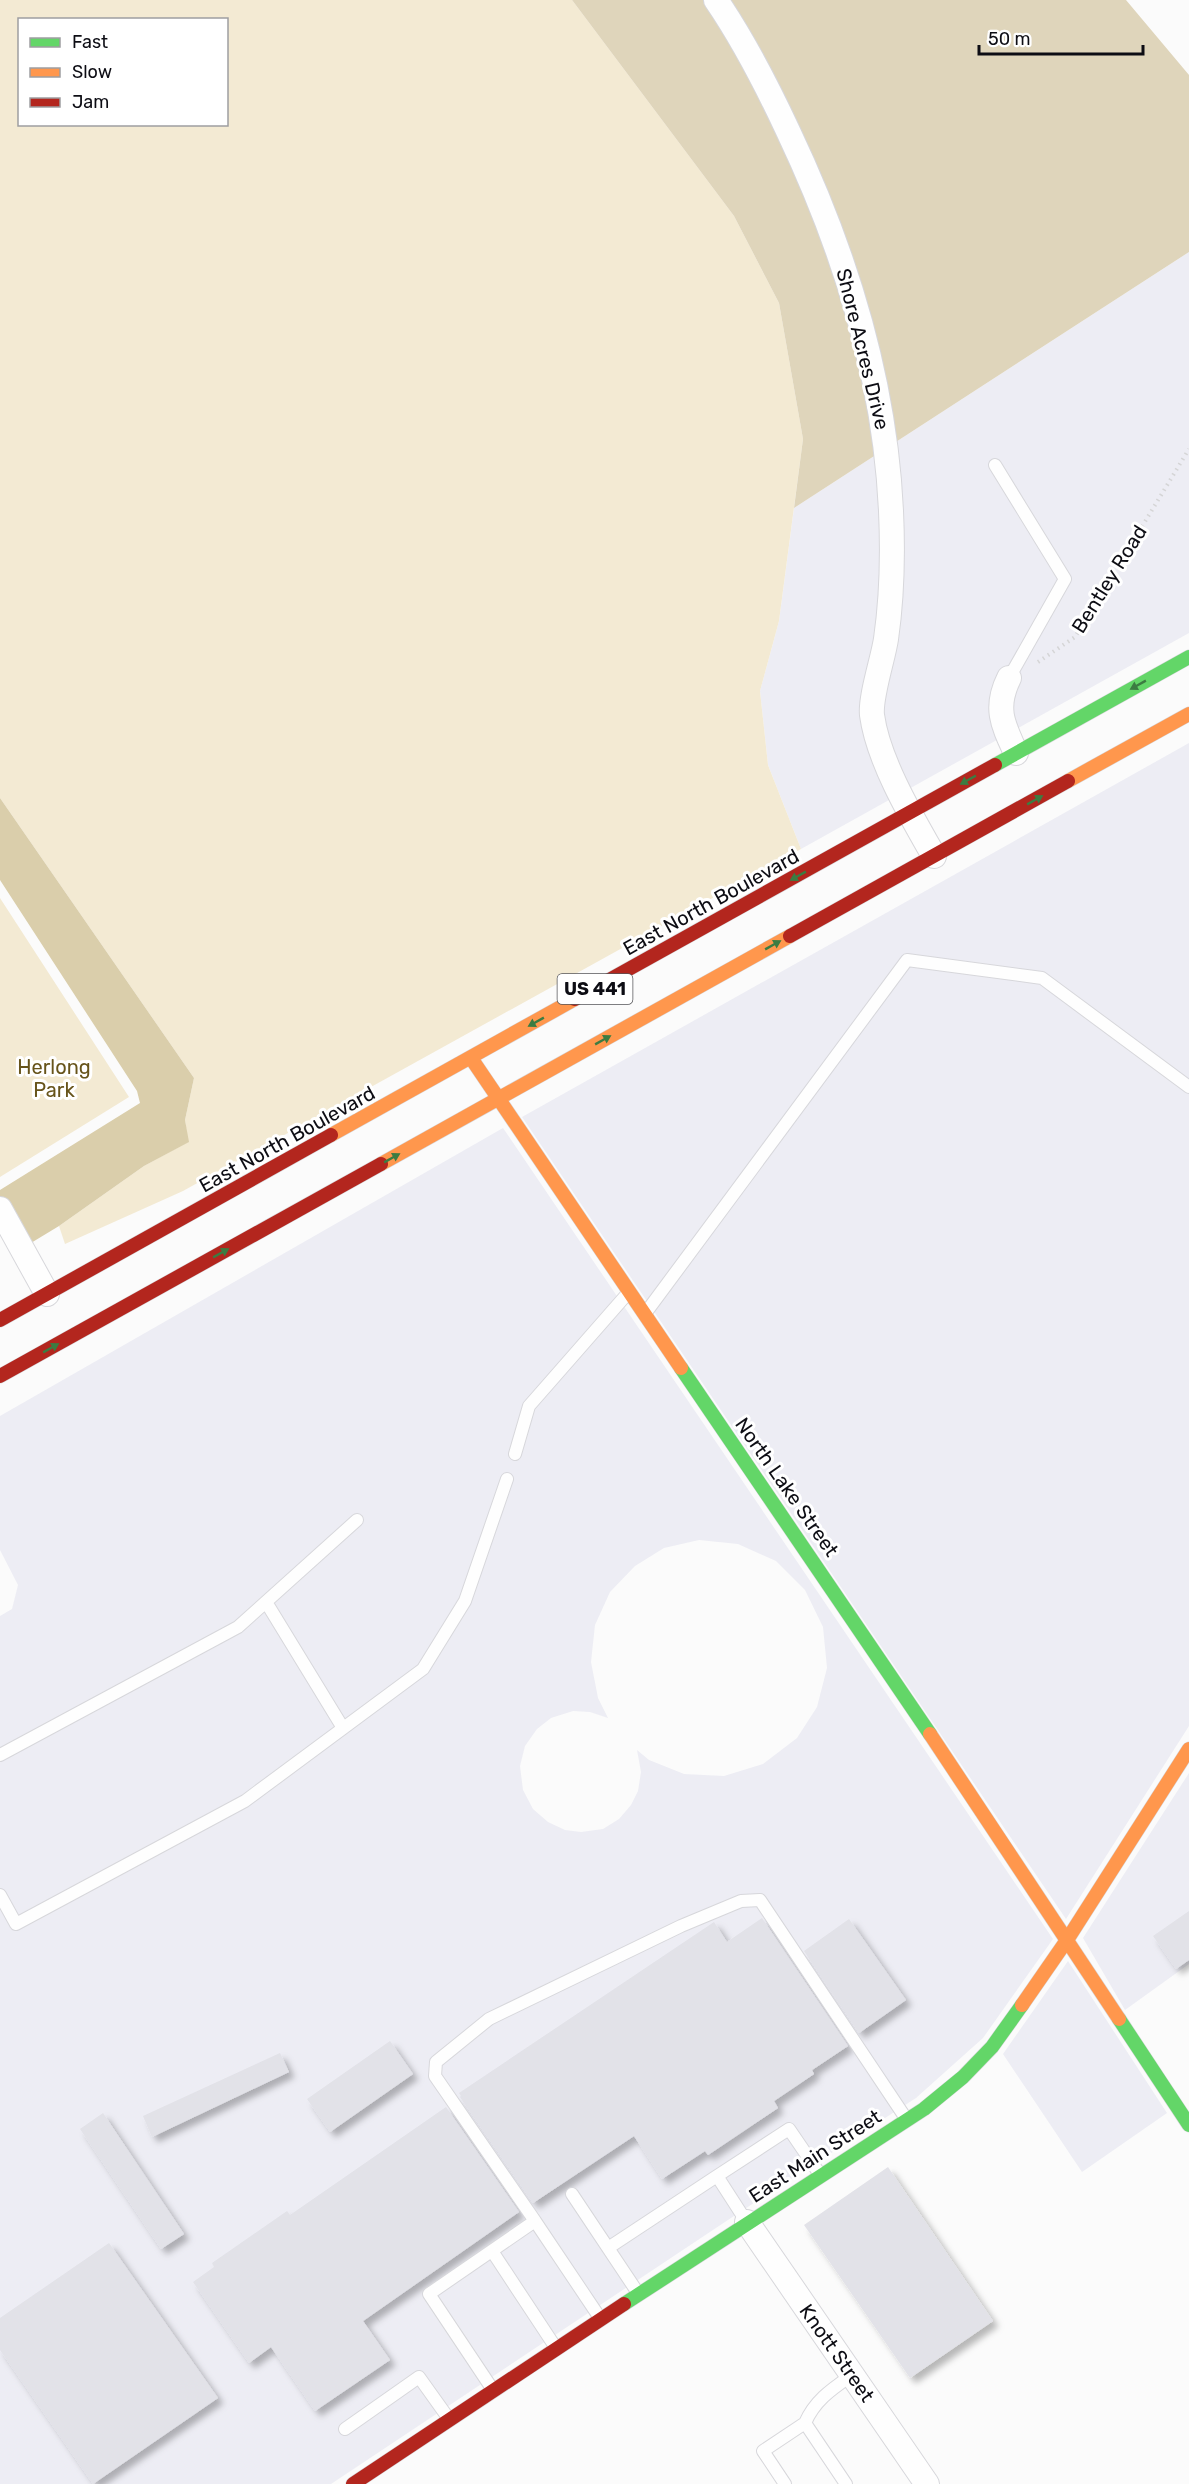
<svg xmlns="http://www.w3.org/2000/svg" width="1189" height="2484" viewBox="0 0 1189 2484" font-family="Rubik,sans-serif">
  <defs>
    <filter id="shadow"><feDropShadow dx="5.5" dy="5.5" stdDeviation="3" flood-color="#0004"/></filter>
  </defs>
  <rect width="100%" height="100%" fill="#fbfbfb"/>
  <path fill="#ededf4" fill-rule="evenodd" d="M1189,252V633L801,849L768,765L760,691L779,621L794,508Z
    M1189,743V1726L1066,1919L522,1117Z
    M503,1128L1053,1939L983,2038L916,2098L740,2212L331,2484H0V1616L12,1609L18,1585L0,1550V1416ZM699,1540L738,1544L776,1561L805,1590L823,1627L827,1668L817,1707L797,1738L763,1764L724,1776L684,1774L649,1760L637,1750L641,1772L638,1791L631,1805L619,1819L603,1829L581,1832L565,1830L548,1822L533,1809L523,1790L520,1766L525,1746L537,1729L551,1718L573,1711L590,1712L608,1718L598,1698L591,1662L595,1625L610,1592L635,1566L664,1548Z
    M1189,1773V1964L1125,2010L1083,1938Z
    M1068,1961L1167,2113L1082,2172L1003,2054Z"/>
  <path fill="#f3ead3" fill-rule="evenodd" d="M0,0H572L734,216L779,303L803,439L779,621L760,691L768,765L801,849L183,1191L65,1244L59,1226L144,1166L188,1142L185,1120L194,1078L0,798ZM20,20H226V124H20Z
    M0,898L129,1097L0,1177Z"/>
  <path fill="#dfd5bb" d="M572,0H1126L1189,75V252L794,508L803,439L779,303L734,216Z"/>
  <path fill="#daceab" d="M0,798L194,1078L185,1120L189,1142L144,1166L59,1226L26,1246L0,1202V1190L140,1103L137,1091L0,880Z"/>
  <path fill="#e2e2e8" filter="url(#shadow)" d="M1189,1911V1960L1176,1969L1153,1936Z
    M762,1918L848,2046L812,2070L814,2074L774,2101L778,2108L708,2155L705,2151L662,2179L634,2136L533,2203L460,2097L461,2096L459,2093L714,1922L727,1942Z
    M849,1919L906,2000L859,2033L804,1951Z
    M390,2041L413,2074L330,2132L307,2099Z
    M280,2053L289,2072L152,2137L143,2116Z
    M446,2107L519,2212L363,2321L390,2360L315,2411L271,2347L249,2363L193,2282L214,2267L212,2263L287,2211L290,2215Z
    M103,2113L184,2234L161,2249L80,2129Z
    M888,2167L993,2321L910,2378L804,2225Z
    M109,2243L218,2398L93,2484L0,2350V2318Z"/>
  <g fill="none" stroke-linecap="round" stroke-linejoin="round">
    <defs>
      <path id="lane" d="M995,465L1065,579L1009,678
        M647,1311L907,960L1042,978L1189,1087
        M515,1454L529,1406L628,1293
        M266,1602L343,1728
        M0,1755L238,1627L357,1520
        M0,1895L16,1924L245,1801L423,1669L465,1601L507,1479
        M717,2176L789,2129L819,2173
        M572,2194L638,2293
        M535,2221L435,2076L436,2062L489,2019L681,1926L741,1901L760,1900L907,2120
        M608,2248L717,2176L746,2221
        M492,2251L556,2348
        M493,2390L429,2294L535,2221L600,2318
        M345,2429L419,2377L449,2419
        M785,2484L763,2451L805,2423
        M846,2484L805,2423C815,2400 832,2389 852,2375"/>
      <path id="street" d="M716,0C744,41 767,86 788,131C845,251 885,379 891,511C893,554 892,597 886,639C883,659 870,697 872,715C878,760 911,816 934,856
        M1009,678C994,708 1003,725 1016,753
        M0,1209L47,1294
        M747,2222L927,2484"/>
      <path id="fast" d="M995,765L1189,657
        M681,1368L930,1734
        M1119,2019L1189,2125
        M624,2304L924,2109L963,2077L992,2047L1022,2005"/>
      <path id="slow" d="M1068,781L1189,714
        M471,1058L681,1368
        M331,1135L575,999
        M381,1164L790,936
        M930,1734L1119,2019
        M1022,2005L1067,1940L1189,1749"/>
      <path id="jam" d="M790,936L1068,781
        M575,999L995,765
        M0,1320L331,1135
        M0,1376L381,1164
        M353,2484L624,2304"/>
    </defs>
    <use href="#lane" stroke="#d7d7db" stroke-width="14"/>
    <use href="#street" stroke="#d7d7db" stroke-width="26"/>
    <use href="#fast" stroke="#d7d7db" stroke-width="15"/>
    <use href="#slow" stroke="#d7d7db" stroke-width="15"/>
    <use href="#jam" stroke="#d7d7db" stroke-width="15"/>
    <path stroke="#d5d5d6" stroke-width="4" stroke-dasharray="1.5 4.5" stroke-linecap="butt" d="M1038,662L1075,637L1189,449"/>
    <use href="#lane" stroke="#fefefe" stroke-width="12"/>
    <use href="#street" stroke="#fefefe" stroke-width="24"/>
    <use href="#fast" stroke="#63d668" stroke-width="14"/>
    <use href="#slow" stroke="#ff974d" stroke-width="14"/>
    <use href="#jam" stroke="#b3261e" stroke-width="14"/>
  </g>
  <defs><path id="oneway-solid" d="M-6-.8H1V-3.2L6.5 0L1 3.2V.8H-6Z" transform="scale(1.5)"/></defs>
  <g fill="#3c7c42">
    <use href="#oneway-solid" transform="translate(1138 685) rotate(151)"/>
    <use href="#oneway-solid" transform="translate(968 780) rotate(151)"/>
    <use href="#oneway-solid" transform="translate(1035 800) rotate(-29)"/>
    <use href="#oneway-solid" transform="translate(798 876) rotate(151)"/>
    <use href="#oneway-solid" transform="translate(773 945) rotate(-29)"/>
    <use href="#oneway-solid" transform="translate(536 1022) rotate(151)"/>
    <use href="#oneway-solid" transform="translate(603 1040) rotate(-29)"/>
    <use href="#oneway-solid" transform="translate(392 1158) rotate(-29)"/>
    <use href="#oneway-solid" transform="translate(221 1253) rotate(-29)"/>
    <use href="#oneway-solid" transform="translate(51 1348) rotate(-29)"/>
  </g>
  <g text-anchor="middle" stroke-width="6" stroke-linejoin="round" paint-order="stroke">
    <rect fill="#fff" stroke="#56565a" stroke-width="1.5" x="557.5" y="974" width="75" height="30" rx="4.5"/>
    <g font-size="18" font-weight="bold" fill="#0d0d14">
      <text x="595" y="995">US 441</text>
    </g>
    <g font-size="20" fill="#0d0d14" stroke="#fff">
      <text transform="translate(863 349) rotate(76)" y="7">Shore Acres Drive</text>
      <text transform="translate(1109 579) rotate(-58)" y="7">Bentley Road</text>
      <text transform="translate(711 902) rotate(-29)" y="7">East North Boulevard</text>
      <text transform="translate(287 1139) rotate(-29)" y="7">East North Boulevard</text>
      <text transform="translate(787 1487) rotate(55)" y="7">North Lake Street</text>
      <text transform="translate(815 2156) rotate(-33)" y="7">East Main Street</text>
      <text transform="translate(837 2353) rotate(55)" y="7">Knott Street</text>
    </g>
    <g font-size="20" fill="#67541b" stroke="#fff">
      <text x="54" y="1074">Herlong<tspan x="54" dy="23">Park</tspan></text>
    </g>
  </g>
  <rect x="18" y="18" width="210" height="108" fill="#ffffff" stroke="#9e9ea1" stroke-width="1.5"/>
  <rect x="30" y="38" width="30" height="9" fill="#63d668" stroke="#9e9ea1" stroke-width="1.5"/>
  <text x="72" y="48" font-size="18" fill="#0d0d14">Fast</text>
  <rect x="30" y="68" width="30" height="9" fill="#ff974d" stroke="#9e9ea1" stroke-width="1.5"/>
  <text x="72" y="78" font-size="18" fill="#0d0d14">Slow</text>
  <rect x="30" y="98" width="30" height="9" fill="#b3261e" stroke="#9e9ea1" stroke-width="1.5"/>
  <text x="72" y="108" font-size="18" fill="#0d0d14">Jam</text>
  <path d="M979 45v9h164v-9" fill="none" stroke="#0d0d14" stroke-width="3"/>
  <text x="988" y="45" font-size="18" fill="#0d0d14" stroke="#ffffff" stroke-width="4.5" paint-order="stroke">50 m</text>
</svg>
